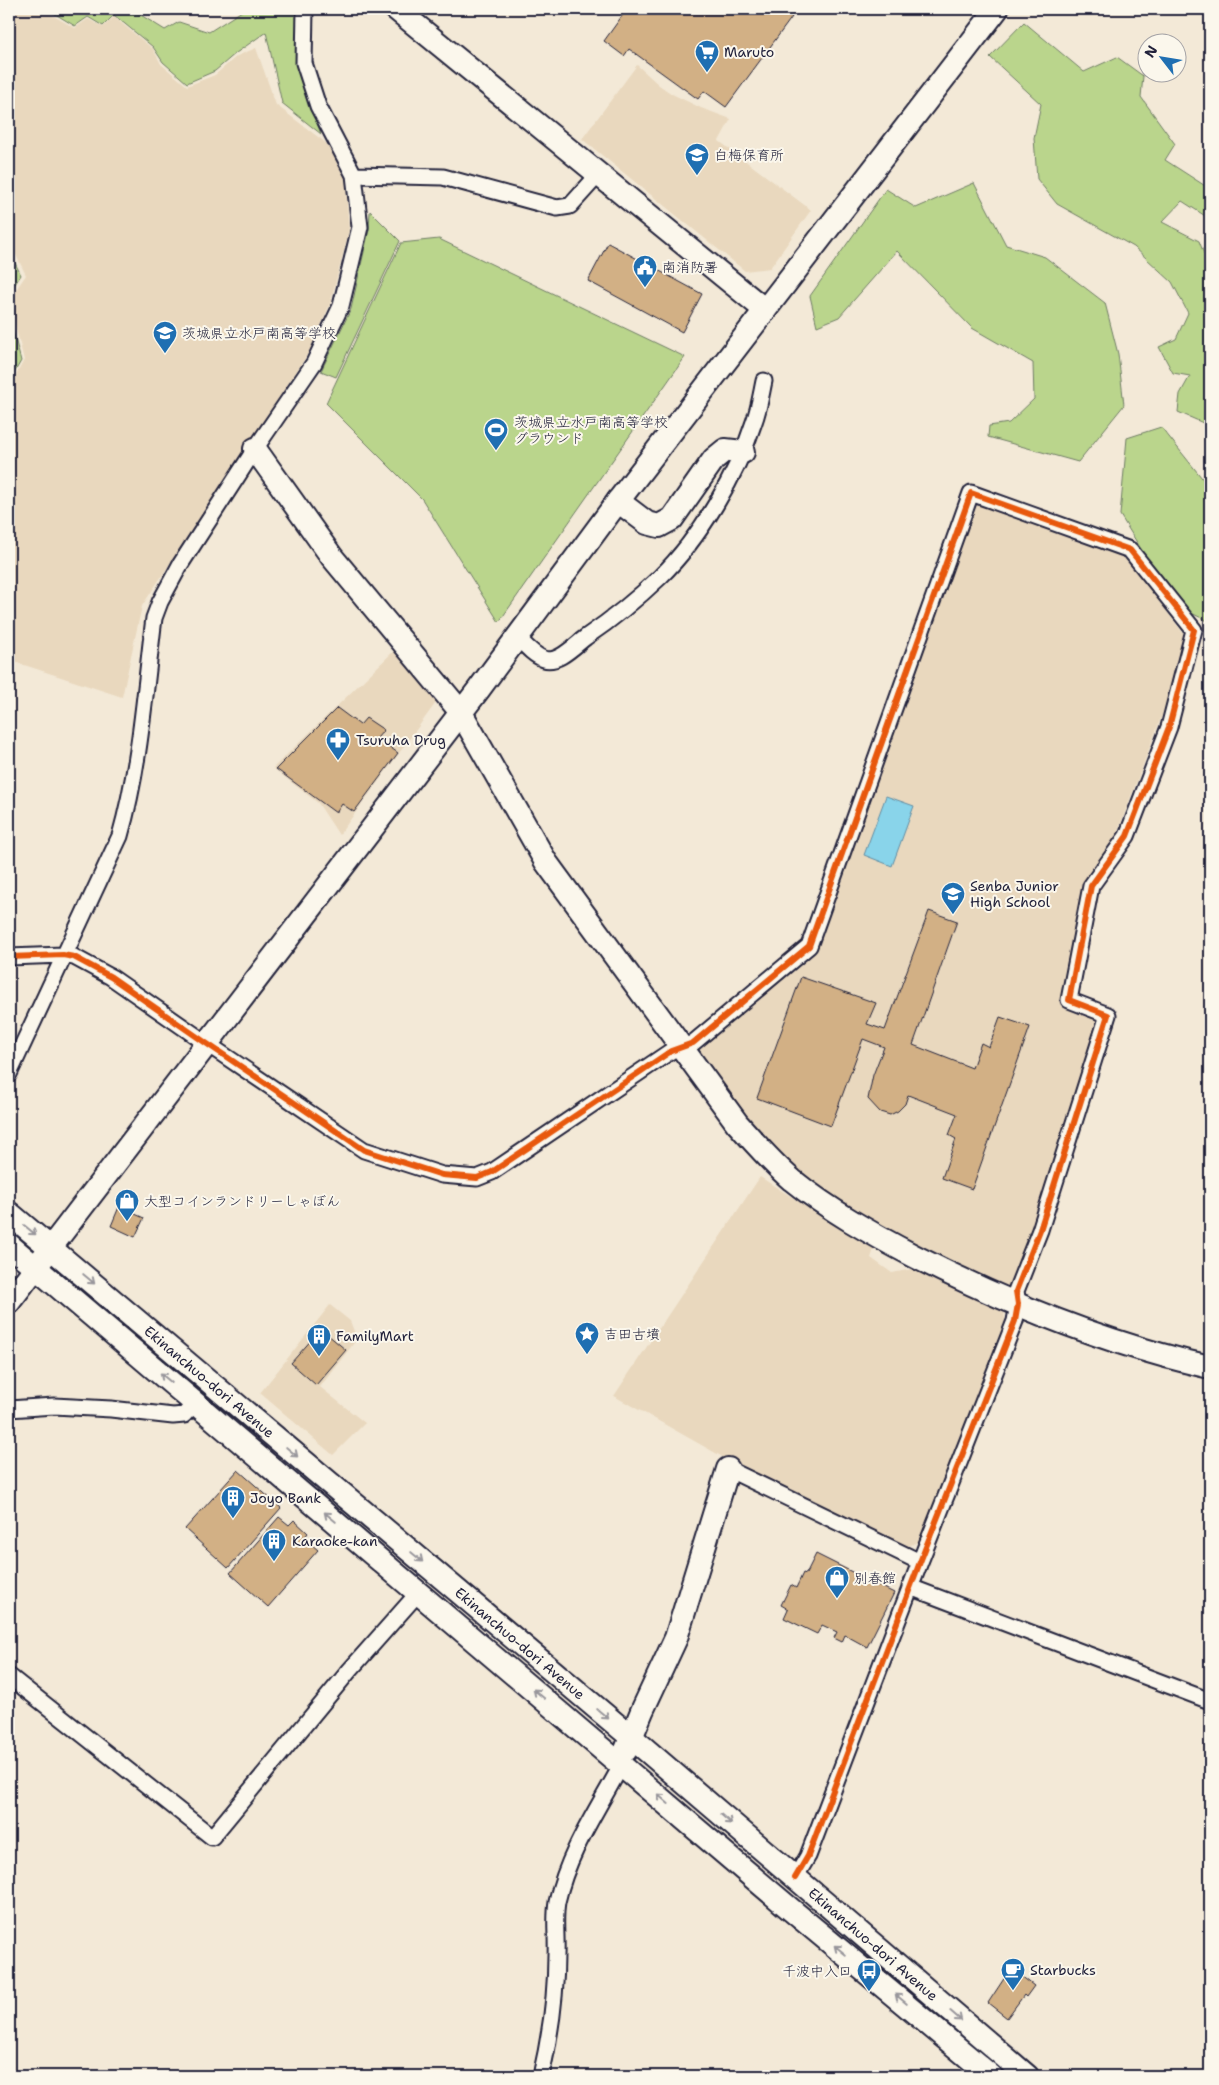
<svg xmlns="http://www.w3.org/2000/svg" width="1219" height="2085" viewBox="0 0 1219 2085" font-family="'Shantell Sans','Klee One',sans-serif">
  <rect width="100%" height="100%" fill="#f3e9d7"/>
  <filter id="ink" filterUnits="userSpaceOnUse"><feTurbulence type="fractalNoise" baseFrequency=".02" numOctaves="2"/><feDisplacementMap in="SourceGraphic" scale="10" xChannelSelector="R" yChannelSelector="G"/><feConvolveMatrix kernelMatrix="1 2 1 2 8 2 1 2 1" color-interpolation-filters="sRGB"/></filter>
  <g filter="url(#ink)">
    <path fill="#e9d8be" d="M16,9H41L75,28L88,19L103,27L114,17L153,49L161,64L187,86L215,75L237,56L256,48L276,105L326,143L345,174L349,231L330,304L311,349L142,606L122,697L9,660V389L24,360L9,300L26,275L11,245L9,235V33L11,32L9,13Z
      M637,65L659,85L672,94L701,108L731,119L719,141L811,210L770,268L745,271L582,139Z
      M979,502L1118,555L1128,560L1183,633L1185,638L1162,715L1114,841L1086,883L1062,1004L1096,1014L1100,1021L1036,1223L1009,1287L1000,1288L905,1242L829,1198L762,1140L695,1048L814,948L975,505Z
      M398,647L438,700L339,835L318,803L273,768Z
      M760,1177L874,1249L871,1258L892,1273L917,1268L1004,1310L1005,1321L921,1541L906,1547L746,1470L614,1396Z
      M330,1305L350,1321L357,1339L320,1387L365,1423L333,1455L260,1393Z"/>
    <path fill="#bad58c" stroke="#6e7c64" d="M47,9H131L165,30L179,22L209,32L245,9H297V55L303,86L321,134L282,103L266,32L236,53L215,71L187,83L163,62L153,47L114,15L103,26L88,17L75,26Z
      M1024,22L1084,72L1117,57L1143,76L1141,97L1175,144L1165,160L1210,189V219L1182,201L1162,222L1199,241L1210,269V426L1178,412L1180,394L1190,376L1173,373L1159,347L1176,339L1188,313L1172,282L1134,247L1057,204L1037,179L1034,138L1041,104L990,57Z
      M974,183L1006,245L1045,257L1105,303L1118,354L1124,405L1078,462L988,437L989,426L1009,423L1034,399L1033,363L972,328L897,251L839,317L817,326L810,296L886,189L916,208Z
      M370,211L400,241L336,377L321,371L351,309L369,230Z
      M439,239L685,357L499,622L422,499L326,403L401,243Z
      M9,251L21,275L9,293Z
      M9,316L21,361L9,382Z
      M1161,427L1210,488V622L1187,611L1154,570L1120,515L1127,438Z"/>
    <path fill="#89d4ea" stroke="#608da4" d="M886,796L914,806L892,866L864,855Z"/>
    <path fill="#d2b085" stroke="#22223b" d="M627,9H781L792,17L726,107L704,91L698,99L629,49L624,56L604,41Z
      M608,243L702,294L682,332L588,281Z
      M337,708L360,725L366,718L384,730L377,738L398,753L354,812L342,804L336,813L276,769Z
      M929,911L957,921L913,1045L972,1068L981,1043L989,1047L1000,1017L1030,1027L972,1189L942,1178L956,1139L949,1135L957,1114L908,1095L905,1104L898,1111L890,1115L880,1112L868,1099L873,1075L884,1047L863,1039L831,1126L757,1098L801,977L876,1003L867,1024L885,1030Z
      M119,1207L144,1218L135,1237L111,1226Z
      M321,1329L346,1350L316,1385L291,1363Z
      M238,1470L281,1508L228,1568L185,1529Z
      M279,1517L289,1525L294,1520L308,1533L304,1538L318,1550L268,1607L230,1573Z
      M816,1554L894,1593L867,1647L845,1635L842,1642L834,1638L837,1632L822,1625L817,1634L784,1618L788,1609L781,1605L791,1585L796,1588L803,1573L806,1574Z
      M1011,1968L1034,1986L1026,1997L1024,1995L1007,2018L988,2003Z"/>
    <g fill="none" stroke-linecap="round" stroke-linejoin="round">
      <defs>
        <path id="street" d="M354,175L443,177L557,208L570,206L598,175
          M517,637C524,644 533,655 544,659C558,664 575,645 586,637C611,620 638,598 660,577C700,538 737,475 754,422C759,409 761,395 764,381
          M9,957L63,955L74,957L111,977L206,1043L364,1150L442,1175L477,1178L492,1172L671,1051L693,1043L809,946L971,493L1130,550L1194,630L1169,727L1127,836L1091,886L1069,1000L1108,1015L1040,1230L1016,1291L1018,1304L1015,1321L920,1562L808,1856L795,1878
          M9,1074L120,836C140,766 145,690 154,618L160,602L180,565L255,449L314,363L341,306L360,227L354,175L318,106L304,63L305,9
          M9,1409L54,1406L111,1409L173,1416L184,1415L196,1402
          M728,1469L920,1562
          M910,1587L1210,1701
          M9,1676L212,1837L349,1671L419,1592
          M541,2076C550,2037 556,1996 556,1955C557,1937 554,1920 557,1902C568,1852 598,1809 622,1764"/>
        <g id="secondary">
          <path d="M396,9L765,310"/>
          <path d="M255,449L332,557L460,711L546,862L737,1123C755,1143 772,1163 792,1180C829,1210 872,1234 914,1256C1008,1304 1107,1344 1210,1367"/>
          <path d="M618,501L647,523L659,526L672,519L714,459L725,450L743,452"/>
          <path id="s1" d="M9,1213L631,1737L1027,2076"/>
          <path d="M9,1245L789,1908L991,2076"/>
          <path d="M9,1302L479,689L618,501L997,9"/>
          <path d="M626,1750L642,1711L676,1638L728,1469"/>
        </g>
      </defs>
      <use href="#street" stroke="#22223b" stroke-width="19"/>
      <use href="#secondary" stroke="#22223b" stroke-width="26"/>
      <use href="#street" stroke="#fbf7ec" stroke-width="15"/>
      <use href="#secondary" stroke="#fbf7ec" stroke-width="22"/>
      <defs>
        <path id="cycleway" d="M9,957L63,955L74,957L111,977L206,1043L364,1150L442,1175L477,1178L492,1172L671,1051L693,1043L809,946L971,493L1130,550L1194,630L1169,727L1127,836L1091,886L1069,1000L1108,1015L1040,1230L1016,1291L1018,1304L1015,1321L920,1562L808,1856L795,1878"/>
      </defs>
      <use href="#cycleway" stroke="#fbf7ec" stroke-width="9"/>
      <use href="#cycleway" stroke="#e8590c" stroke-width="6"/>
    </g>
    <defs><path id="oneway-shaft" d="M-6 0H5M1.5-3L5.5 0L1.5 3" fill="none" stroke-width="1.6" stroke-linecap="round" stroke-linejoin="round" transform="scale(1.25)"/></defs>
    <g stroke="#99979c">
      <use href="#oneway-shaft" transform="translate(30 1230) rotate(39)"/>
      <use href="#oneway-shaft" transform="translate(89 1279) rotate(40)"/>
      <use href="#oneway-shaft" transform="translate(166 1378) rotate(-140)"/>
      <use href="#oneway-shaft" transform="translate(292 1452) rotate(40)"/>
      <use href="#oneway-shaft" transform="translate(330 1517) rotate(-140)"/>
      <use href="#oneway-shaft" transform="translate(417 1557) rotate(40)"/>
      <use href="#oneway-shaft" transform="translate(539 1694) rotate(-140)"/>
      <use href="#oneway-shaft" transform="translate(603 1714) rotate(40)"/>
      <use href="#oneway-shaft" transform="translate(663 1799) rotate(-139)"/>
      <use href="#oneway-shaft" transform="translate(726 1819) rotate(41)"/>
      <use href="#oneway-shaft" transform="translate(840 1950) rotate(-141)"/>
      <use href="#oneway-shaft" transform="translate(901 1999) rotate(-140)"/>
      <use href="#oneway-shaft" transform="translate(956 2016) rotate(41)"/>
    </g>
  </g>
  <defs>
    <symbol id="supermarket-pin" viewBox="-11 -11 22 30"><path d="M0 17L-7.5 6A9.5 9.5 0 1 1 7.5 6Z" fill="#1f6fb2" stroke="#fbf7ec"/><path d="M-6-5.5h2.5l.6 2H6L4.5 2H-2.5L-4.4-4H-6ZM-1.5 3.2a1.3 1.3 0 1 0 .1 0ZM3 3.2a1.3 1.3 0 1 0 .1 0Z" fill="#fff"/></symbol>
    <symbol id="school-pin" viewBox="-11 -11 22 30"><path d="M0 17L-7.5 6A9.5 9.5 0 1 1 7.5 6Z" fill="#1f6fb2" stroke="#fbf7ec"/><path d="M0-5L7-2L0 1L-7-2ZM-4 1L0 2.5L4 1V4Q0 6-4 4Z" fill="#fff"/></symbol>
    <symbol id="civic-pin" viewBox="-11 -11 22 30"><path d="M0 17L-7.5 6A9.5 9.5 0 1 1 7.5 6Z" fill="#1f6fb2" stroke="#fbf7ec"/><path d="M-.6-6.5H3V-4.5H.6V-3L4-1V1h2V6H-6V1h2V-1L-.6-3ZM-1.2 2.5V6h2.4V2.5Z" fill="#fff"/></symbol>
    <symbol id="stadium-pin" viewBox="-11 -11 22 30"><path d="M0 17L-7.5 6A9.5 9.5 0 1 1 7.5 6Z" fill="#1f6fb2" stroke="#fbf7ec"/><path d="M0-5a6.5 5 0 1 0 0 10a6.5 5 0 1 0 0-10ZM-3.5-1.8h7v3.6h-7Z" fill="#fff"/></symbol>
    <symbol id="pharmacy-pin" viewBox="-11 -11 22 30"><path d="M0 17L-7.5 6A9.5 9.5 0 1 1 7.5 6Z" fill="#1f6fb2" stroke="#fbf7ec"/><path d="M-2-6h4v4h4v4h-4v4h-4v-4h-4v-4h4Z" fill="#fff"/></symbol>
    <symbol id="shop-pin" viewBox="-11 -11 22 30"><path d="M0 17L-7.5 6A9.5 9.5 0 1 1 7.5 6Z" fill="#1f6fb2" stroke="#fbf7ec"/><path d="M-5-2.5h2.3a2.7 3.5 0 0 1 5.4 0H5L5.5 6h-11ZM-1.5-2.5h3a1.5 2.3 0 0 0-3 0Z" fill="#fff"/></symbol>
    <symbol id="sight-pin" viewBox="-11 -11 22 30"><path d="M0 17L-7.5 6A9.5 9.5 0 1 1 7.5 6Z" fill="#1f6fb2" stroke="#fbf7ec"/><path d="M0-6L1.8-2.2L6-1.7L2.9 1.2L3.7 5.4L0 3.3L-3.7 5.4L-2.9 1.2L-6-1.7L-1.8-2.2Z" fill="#fff"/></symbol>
    <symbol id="building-pin" viewBox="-11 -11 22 30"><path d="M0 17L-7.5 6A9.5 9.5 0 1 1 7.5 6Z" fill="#1f6fb2" stroke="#fbf7ec"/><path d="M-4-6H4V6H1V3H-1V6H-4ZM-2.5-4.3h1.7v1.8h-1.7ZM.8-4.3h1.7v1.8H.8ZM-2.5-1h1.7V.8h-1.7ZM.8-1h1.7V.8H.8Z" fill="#fff"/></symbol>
    <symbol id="cafe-pin" viewBox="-11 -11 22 30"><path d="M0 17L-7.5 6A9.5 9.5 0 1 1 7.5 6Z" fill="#1f6fb2" stroke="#fbf7ec"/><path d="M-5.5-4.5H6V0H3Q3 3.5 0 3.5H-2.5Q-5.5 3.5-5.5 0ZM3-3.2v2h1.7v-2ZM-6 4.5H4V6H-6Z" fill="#fff"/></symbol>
    <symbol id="bus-pin" viewBox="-11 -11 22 30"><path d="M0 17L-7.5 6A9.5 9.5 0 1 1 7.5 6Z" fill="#1f6fb2" stroke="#fbf7ec"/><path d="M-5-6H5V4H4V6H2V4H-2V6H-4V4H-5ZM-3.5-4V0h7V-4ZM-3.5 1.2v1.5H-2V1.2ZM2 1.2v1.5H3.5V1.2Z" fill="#fff"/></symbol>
  </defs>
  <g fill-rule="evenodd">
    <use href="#supermarket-pin" x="693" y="38" width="28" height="38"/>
    <use href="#school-pin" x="683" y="141" width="28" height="38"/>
    <use href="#civic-pin" x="631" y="253" width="28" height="38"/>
    <use href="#school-pin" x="151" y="319" width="28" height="38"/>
    <use href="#stadium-pin" x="482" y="416" width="28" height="38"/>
    <use href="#pharmacy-pin" x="324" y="726" width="28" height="38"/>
    <use href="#school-pin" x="939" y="880" width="28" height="38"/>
    <use href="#shop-pin" x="113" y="1187" width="28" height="38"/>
    <use href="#sight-pin" x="573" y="1320" width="28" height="38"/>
    <use href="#building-pin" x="305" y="1322" width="28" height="38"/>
    <use href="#building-pin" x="219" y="1484" width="28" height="38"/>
    <use href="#building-pin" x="260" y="1527" width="28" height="38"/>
    <use href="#shop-pin" x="823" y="1564" width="28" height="38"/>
    <use href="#cafe-pin" x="999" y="1956" width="28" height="38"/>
    <use href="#bus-pin" x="855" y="1957" width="28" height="38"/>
  </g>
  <g text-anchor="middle" stroke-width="4" stroke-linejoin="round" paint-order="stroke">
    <g font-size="14" fill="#22223b" stroke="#fbf7ec" text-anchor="start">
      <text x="724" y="57">Maruto</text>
      <text x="714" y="160">白梅保育所</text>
      <text x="662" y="272">南消防署</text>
      <text x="182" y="338">茨城県立水戸南高等学校</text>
      <text x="514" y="427">茨城県立水戸南高等学校<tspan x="514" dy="16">グラウンド</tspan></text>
      <text x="356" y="745">Tsuruha Drug</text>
      <text x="970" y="891">Senba Junior<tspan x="970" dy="16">High School</tspan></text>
      <text x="144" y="1206">大型コインランドリーしゃぼん</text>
      <text x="604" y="1339">吉田古墳</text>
      <text x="336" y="1341">FamilyMart</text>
      <text x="250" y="1503">Joyo Bank</text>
      <text x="292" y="1546">Karaoke-kan</text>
      <text x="854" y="1583">別春館</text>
      <text x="1030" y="1975">Starbucks</text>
      <text x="852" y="1976" text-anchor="end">千波中入口</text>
    </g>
    <g font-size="14" fill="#22223b" stroke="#fbf7ec">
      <text dy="5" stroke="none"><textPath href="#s1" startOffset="262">Ekinanchuo-dori Avenue</textPath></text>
      <text dy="5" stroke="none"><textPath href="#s1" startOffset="668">Ekinanchuo-dori Avenue</textPath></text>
      <text dy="5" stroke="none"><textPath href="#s1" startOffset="1132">Ekinanchuo-dori Avenue</textPath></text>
    </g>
  </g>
  <rect width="1219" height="2085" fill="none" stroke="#fbf7ec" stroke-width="30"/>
  <rect x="15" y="15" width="1189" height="2055" fill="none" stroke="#22223b" stroke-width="2" filter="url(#ink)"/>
  <g transform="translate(1162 58) rotate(301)"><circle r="24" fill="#fbf7ec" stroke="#a4a2a5"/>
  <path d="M0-4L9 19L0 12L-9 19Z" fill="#1f6fb2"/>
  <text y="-8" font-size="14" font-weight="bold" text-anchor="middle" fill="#22223b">N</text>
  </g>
</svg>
